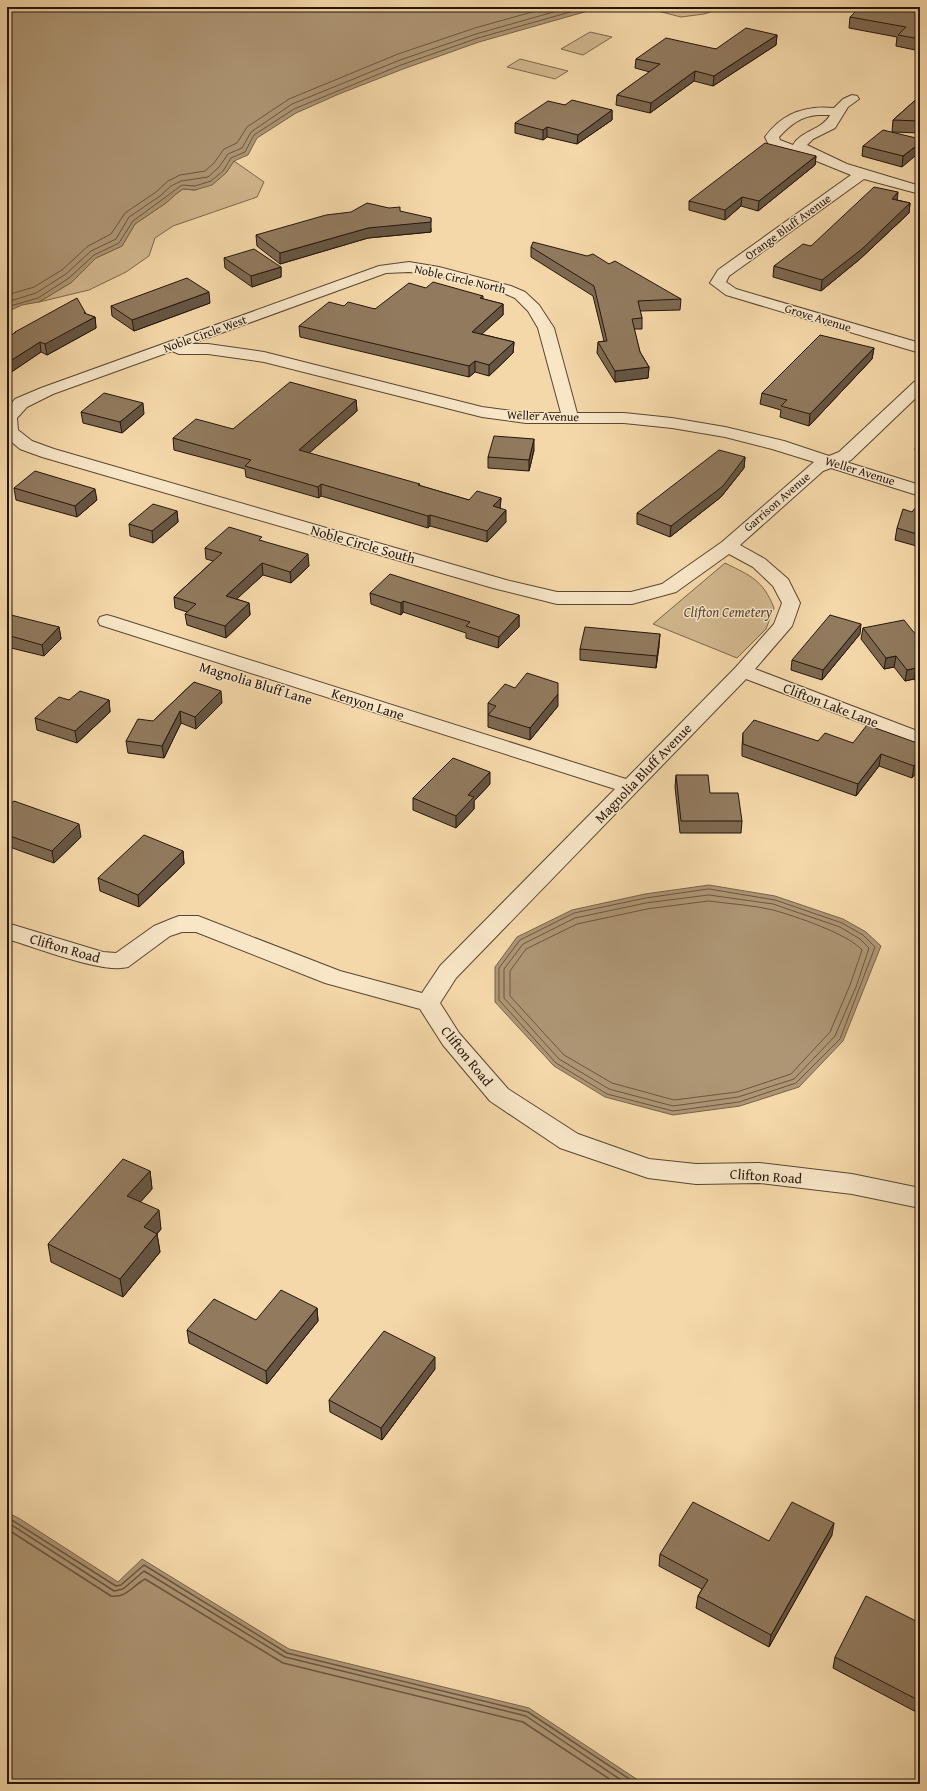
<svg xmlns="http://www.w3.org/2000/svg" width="927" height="1791" viewBox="0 0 927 1791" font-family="'Gentium Book Plus',serif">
  <rect width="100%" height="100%" fill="#f5d8a9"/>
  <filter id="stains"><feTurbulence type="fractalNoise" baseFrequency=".005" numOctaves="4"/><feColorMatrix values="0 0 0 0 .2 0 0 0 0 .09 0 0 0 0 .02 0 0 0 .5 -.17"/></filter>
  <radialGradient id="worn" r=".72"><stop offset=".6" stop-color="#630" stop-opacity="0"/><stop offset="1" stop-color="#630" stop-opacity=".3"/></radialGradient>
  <path fill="#d2b78e" stroke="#7c664d" d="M642,7H726L704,14L681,17Z
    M590,32L612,37L583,55L561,49Z
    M520,59L568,71L555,79L507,67Z
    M234,161L264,182L257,197L173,226L155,238L149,256L126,272L89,290L39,302L72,282L96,258L122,246L135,224L166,203L176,194L183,189L195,190L226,173Z
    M725,563C751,576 763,580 774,608L766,629L737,658L653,624Z"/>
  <path fill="#ae9674" stroke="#77624a" d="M7,7H602L479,42L403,69L339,94L296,113L257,138L248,155L234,161L226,173L212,185L195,190L183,189L176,194L166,203L135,224L122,246L96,258L72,282L39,302L22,305L7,312Z
    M709,885L775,896L843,919L866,932L881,946L843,1041L799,1087L740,1106L673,1115L605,1097L554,1066L495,1002V967L517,937L572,910L645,894Z
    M7,1512L20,1519L118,1582L142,1559L289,1649L529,1708L644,1784H7Z"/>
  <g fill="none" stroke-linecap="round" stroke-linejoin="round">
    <path stroke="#6a5640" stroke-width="1" d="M7,295L34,287L62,270L88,246L111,234L125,213L156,192L168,181L180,175L205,171L214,163L224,149L237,143L247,127L289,99L398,54L475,28L550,7
      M7,302L36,293L66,274L91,251L116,239L129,217L160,196L171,186L181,181L208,177L219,167L228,154L242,148L251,132L292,104L400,60L476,34L571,7
      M7,307L38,298L69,278L94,255L119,243L133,221L182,185L195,186L211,181L223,171L231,158L245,152L254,135L294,109L401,65L478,38L588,7
      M709,889L775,900L842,923L863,935L875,947L840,1039L796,1083L739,1102L673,1111L607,1094L556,1063L499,1000V968L520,940L574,913L646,898Z
      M709,895L773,904L840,927L860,939L869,948L856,987L835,1036L794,1079L738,1097L673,1106L609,1089L559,1059L504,998V969L523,944L575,918L646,903Z
      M709,901C730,904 753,905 773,910C795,916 848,934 862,950L850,985L830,1032L791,1074L737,1092L674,1100L612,1083L564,1055L510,996V971L526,949L577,924L647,909Z"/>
    <path stroke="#6a5640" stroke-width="1.5" d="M7,1517L116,1586L121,1585L144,1565L287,1653L528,1712L637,1784
      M7,1522L114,1591L123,1589L144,1571L285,1657L526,1716L627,1784
      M7,1529L111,1596C127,1598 132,1586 145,1579L283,1663L523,1722L617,1784"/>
    <defs>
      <path id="minor" d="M852,95L857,96L859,99L848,107L835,128L813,139L807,145L847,164L920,186V194L864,179L729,276L726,282L736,289L920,343V353L726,295L710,283L718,270L851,175L809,158L773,148L769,145L765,137C782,113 806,105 834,108L843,99ZM818,115H830C822,130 802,130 793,145L780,140L779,137C790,125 801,116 818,115Z
        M409,262L439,267L511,286L525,292L539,305L554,328L577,413H624L672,418L725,427L784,441L829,456L839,452L914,382L920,380V394L851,460L846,462L920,485V496L831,468L823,471L740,545L765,559L788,579L800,603L792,626L755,669L920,732V745L746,679L456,978L440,1003L459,1033L508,1089L578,1134L649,1159L696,1164L759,1163L852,1174L920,1188V1208L852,1194L759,1183L696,1184L648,1178L560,1148L490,1101L443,1045L420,1009L325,983L196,932H182L170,936L128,967C102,974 35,947 7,939V923L103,952L116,953L154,926L171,919L179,916H198L340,971L422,993L440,966L615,789L100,625L98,621L100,617L107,615L114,617L626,779L736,667L774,624L782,603L773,586L753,567L729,554L676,592L632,604H557L493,588L42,457L20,449L7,438V409L15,399L41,388L379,266ZM409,272L433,274L501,292L515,298L528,311L538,328L561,413H526L482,407L264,352L208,344H191L386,273ZM172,351L179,354H208L264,362L482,417L526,423H624L672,428L725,437L772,449L814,462L722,542L662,584L631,592H557L506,580L54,449L32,441L18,430L17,418L27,407L53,394Z"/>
    </defs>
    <use href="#minor" stroke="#594633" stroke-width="2"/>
    <use href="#minor" fill="#f8e6c7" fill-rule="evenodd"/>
  </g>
  <path fill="#7d6951" stroke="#25150c" d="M920,7V51L896,46L897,37L849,28L850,17Z
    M777,35L776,45L713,86L694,81L650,113L616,105L617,95L650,72L635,68L636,59L716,49Z
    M920,96V133L892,132L893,120Z
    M565,105L612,110V120L577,144L547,137L543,140L515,133V123Z
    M920,139L902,167L862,156L863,146Z
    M816,156L815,165L758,211L741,206L725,220L689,210V201Z
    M897,200L910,203L909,213L860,259L821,291L773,277L774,266L811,246Z
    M400,211L431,228V232L368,238L280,264L257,246L256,235Z
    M531,247L609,264L681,299L680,310L640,311L642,318V329H634L640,352L649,367L648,378L615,382L597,353L598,342L604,341L593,296L531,257Z
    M224,258L281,267V277L252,287L225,268Z
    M920,289V303L916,301L918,291Z
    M483,296V299L503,304V315L481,334L514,342L513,353L489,376L475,372L469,377L300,337L299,326L344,306L375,309Z
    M210,303L134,331L112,316L111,306Z
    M85,312V314L95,317L96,328L47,355L41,352L7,375V338L15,333V332Z
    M874,348L872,359L809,426L780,417L781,410L760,404L762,393Z
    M356,400L357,411L309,453L469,500L501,498L500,508L506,522L487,542L430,526L428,528L321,496L319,498L246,477L245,469L174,450L173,438L233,429Z
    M81,412L144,414L122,433L83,423Z
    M920,437V452L915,450L917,439Z
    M534,450L529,471L488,468V457Z
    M745,457L744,468L721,497L670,537L637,524V513Z
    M14,488L97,500L77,517L16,500Z
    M920,510V547L895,540L897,528L912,512Z
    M177,511L178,522L153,543L130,536L129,524Z
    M262,541L309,566L291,583L263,575L236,599L249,603L250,615L226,638L187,625L185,614L187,612L175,608L174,597L213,561L206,559L205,548Z
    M370,593L519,615V627L498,648L466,638V633L403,612L401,615L371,604Z
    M7,618L59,627L61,639L44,656L7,647Z
    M863,628L920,640V684H918L914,679L905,681L894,667L884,669L861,639Z
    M860,634L822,680L791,670L792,660Z
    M659,646L656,668L580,660V649Z
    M194,682L222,703L196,729L181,723L164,758L128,753L126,741L153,721Z
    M69,700H109L110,712L77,743L37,730L35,718Z
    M488,703L558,706L530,740L488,727Z
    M743,733L818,741L853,743L920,744V767L912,778L879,766L856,796L742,756V746Z
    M676,775L710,793L742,821L741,833H680L675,787Z
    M490,784L474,801V809L456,828L413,810V798Z
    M7,807L81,837L54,863L7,846Z
    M183,851L184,864L139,907L100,891L98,878Z
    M150,1171L152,1189L140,1202L161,1229L157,1234L160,1252L123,1297L51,1262L48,1244Z
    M317,1308L318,1321L267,1384L189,1343L187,1330L256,1320Z
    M435,1369L382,1440L330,1412L329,1400Z
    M832,1535L769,1647L696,1608L698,1596L702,1589L659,1566L660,1554L769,1541Z
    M920,1623V1714L833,1668L835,1657Z"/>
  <path fill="#665542" stroke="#25150c" d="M777,35L776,45L713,86L714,76Z
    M695,71L694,81L650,113L651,103Z
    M612,110V120L577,144L578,135Z
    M547,127V137L543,140V130Z
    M920,143V152L902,167L903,156Z
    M816,156L815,165L758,211L759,201Z
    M898,192L897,203L892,199Z
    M742,197L741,206L725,220V210Z
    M910,203L909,213L860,259L821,291L822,280Z
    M431,218V232L368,238L280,264V253L368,228Z
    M281,267V277L252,287L251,276Z
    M209,292L210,303L134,331L132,320Z
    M503,304V315L472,343V332Z
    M85,312L86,322L95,317L96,328L47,355L45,344Z
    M40,342L41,352L7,375V363Z
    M514,342L513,353L489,376V365Z
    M874,348L872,359L809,426L810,414Z
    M475,361V372L469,377V366Z
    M649,367L648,378L615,382V371Z
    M356,400L357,411L300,461L299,450Z
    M143,403L144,414L122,433L120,422Z
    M534,439V450L529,471V460Z
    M745,457L744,468L721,497L670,537L671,526Z
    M321,484V496L319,498L318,487Z
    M95,489L97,500L77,517L75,506Z
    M501,498L500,510L493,506Z
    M506,510V522L487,542V531Z
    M177,511L178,522L153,543L152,531Z
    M430,515V526L428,528V516Z
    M308,554L309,566L291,583L290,572Z
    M262,563L263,575L227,608L226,596Z
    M403,601V612L401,615V603Z
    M249,603L250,615L226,638L225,626Z
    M519,615V627L498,648L499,637Z
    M861,624L860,634L822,680L823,670Z
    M59,627L61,639L44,656L42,645Z
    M660,634L659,646L656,668L657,656Z
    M896,656L894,667L884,669L886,658Z
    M916,668L914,679L905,681L907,670Z
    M920,674V684H918Z
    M221,691L222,703L196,729L195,717Z
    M558,694V706L530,740V728Z
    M109,700L110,712L77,743L75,731Z
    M180,711L181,723L164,758L162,746Z
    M881,754L879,766L856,796L858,784Z
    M920,758V767L912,778L914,766Z
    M490,772V784L474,801V809L456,828V816L468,795Z
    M79,824L81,837L54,863L52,851Z
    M183,851L184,864L139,907L138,895Z
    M150,1171L152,1189L130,1214L127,1196Z
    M159,1210L161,1229L147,1245L144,1227Z
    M157,1234L160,1252L123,1297L120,1279Z
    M317,1308L318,1321L267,1384L266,1371Z
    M435,1357V1369L382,1440L381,1428Z
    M834,1523L832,1535L769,1647L771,1635Z"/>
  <path fill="#917a5e" stroke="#25150c" d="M860,7H920V39L898,35L906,27L850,17Z
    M746,28L777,35L714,76L695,71L651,103L617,95L660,64L636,59L666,38L716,49Z
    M920,96V121L893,120Z
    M572,100L612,110L578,135L547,127L543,130L515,123L548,101L565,105Z
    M883,130L920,139V143L903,156L863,146Z
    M765,143L816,156L759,201L742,197L725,210L689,201Z
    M874,187L898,192L892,199L910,203L862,249L822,280L774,266L803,244L811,246Z
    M367,203L389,208L400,207V211L431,218V222L368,228L280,253L256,235L326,215L351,212Z
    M533,242L587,256L593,254L609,264L615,261L681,299L638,301L642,318L632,319L640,352L649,367L615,371L598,342L607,341L594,286L531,247Z
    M254,249L281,267L251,276L224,258Z
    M187,278L209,292L132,320L111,306Z
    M433,282L483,296L480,298L503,304L472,332L514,342L489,365L475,361L469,366L299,326L329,302L344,306L348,302L375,309L409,283L426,288Z
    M77,298L85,312L84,313L95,317L45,344L40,342L7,363V338L16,332H15Z
    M820,335L874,348L810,414L781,406L787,400L762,393Z
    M290,382L356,400L299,450L420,484L418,485L469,500L477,491L501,498L493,506L506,510L487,531L430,515L428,516L321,484L318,487L245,466L251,460L173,438L196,419L233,429Z
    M104,393L143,403L120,422L81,412Z
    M494,436L534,439L529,460L488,457Z
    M920,437V440L917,439Z
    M719,450L745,457L723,486L671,526L637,513Z
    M35,471L95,489L75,506L14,488Z
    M153,504L177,511L152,531L129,524Z
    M915,508L920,510V535L897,528L903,509L912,512Z
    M229,527L262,537L259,540L308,554L290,572L262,563L226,596L249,603L225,626L185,614L196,604L174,597L222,553L205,548Z
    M390,574L519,615L499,637L466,626L470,622L403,601L401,603L370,593Z
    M11,615L59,627L42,645L7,635V618Z
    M830,615L861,624L823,670L792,660Z
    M904,620L920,640V673L916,668L907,670L896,656L886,658L863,628Z
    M585,627L660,634L657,656L580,649Z
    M527,673L558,683V694L530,728L488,715L496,706L488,703L505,684L515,688Z
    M194,682L221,691L195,717L180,711L162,746L126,741L138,719L153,721Z
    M80,691L109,700L75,731L35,718L59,697L69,700Z
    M754,720L818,741L825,733L853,743L867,725L920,744V758L914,766L881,754L858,784L743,744V733Z
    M453,758L490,772L468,795L474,797L456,816L413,798Z
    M676,775H708L710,793H738L742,821H681Z
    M14,801L79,824L52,851L7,835V807Z
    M144,835L183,851L138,895L98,878Z
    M123,1159L150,1171L127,1196L159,1210L144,1227L157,1234L120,1279L48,1244Z
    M281,1290L317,1308L266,1371L187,1330L214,1299L256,1320Z
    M384,1331L435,1357L381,1428L329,1400Z
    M693,1502L769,1541L792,1502L834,1523L771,1635L698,1596L708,1580L660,1554Z
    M866,1596L920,1623V1701L835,1657Z"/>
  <g text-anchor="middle" stroke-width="3" stroke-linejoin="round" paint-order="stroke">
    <g font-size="12" fill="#25150c" stroke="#f8e6c7">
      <text transform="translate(788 227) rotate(-36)" y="4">Orange Bluff Avenue</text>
      <text transform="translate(460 279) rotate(13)" y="4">Noble Circle North</text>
      <text transform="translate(818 318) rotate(17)" y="4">Grove Avenue</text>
      <text transform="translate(205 334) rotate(-20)" y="4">Noble Circle West</text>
      <text transform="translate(543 416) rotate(2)" y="4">Weller Avenue</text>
      <text transform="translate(860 471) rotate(17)" y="4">Weller Avenue</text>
      <text transform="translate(777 502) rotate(-41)" y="4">Garrison Avenue</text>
    </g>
    <g font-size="14" fill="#25150c" stroke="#f8e6c7">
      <text transform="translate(363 544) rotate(16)" y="5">Noble Circle South</text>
      <text transform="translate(256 683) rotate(17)" y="5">Magnolia Bluff Lane</text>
      <text transform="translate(368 704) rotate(18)" y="5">Kenyon Lane</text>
      <text transform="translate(831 705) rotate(21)" y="5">Clifton Lake Lane</text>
      <text transform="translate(643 773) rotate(-46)" y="5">Magnolia Bluff Avenue</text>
      <text transform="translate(65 948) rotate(16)" y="5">Clifton Road</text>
      <text transform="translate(467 1056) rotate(51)" y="5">Clifton Road</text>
      <text transform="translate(766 1176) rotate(4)" y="5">Clifton Road</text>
    </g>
    <g font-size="14" font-style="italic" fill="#594633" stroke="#f8e6c7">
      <text x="728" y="617">Clifton Cemetery</text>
    </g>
  </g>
  <rect width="927" height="1791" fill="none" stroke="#f5d8a9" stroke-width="24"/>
  <rect x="8" y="8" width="911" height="1775" fill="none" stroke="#25150c" stroke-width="2"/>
  <rect x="12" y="12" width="903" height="1767" fill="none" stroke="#25150c"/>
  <rect width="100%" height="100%" filter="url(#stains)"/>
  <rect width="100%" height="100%" fill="url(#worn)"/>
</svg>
